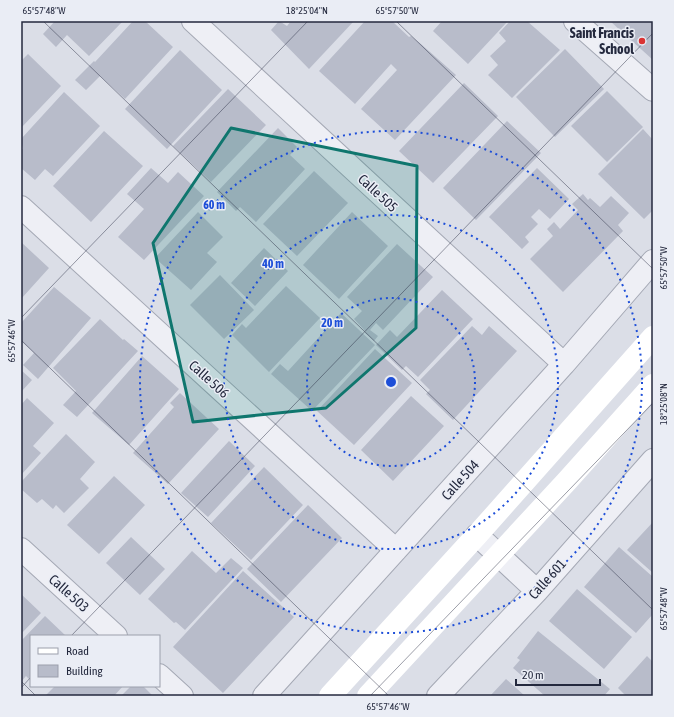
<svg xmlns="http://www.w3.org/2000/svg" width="674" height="717" viewBox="0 0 674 717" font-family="'Asap Condensed',sans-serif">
  <rect width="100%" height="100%" fill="#dbdee7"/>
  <path fill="#b8bcca" d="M55,21H123L89,56L67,35L56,47L43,34Z
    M133,21H145L173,47L125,99L100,76L86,90L75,80L94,61L95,62Z
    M279,21L287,26L291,21H354L309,69L271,30Z
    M365,21H392L409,37L411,36L421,44L456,75L395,140L361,109L397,70L391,64L355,104L319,71Z
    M442,21H508L468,64L433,31Z
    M510,21H527L560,50L512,98L488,75L498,65L490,56L506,41L499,33Z
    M610,21H653V60Z
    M565,49L604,89L555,137L516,97Z
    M180,50L222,90L167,149L125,109Z
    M28,54L61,86L21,128V61Z
    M464,83L498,116L433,183L399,151Z
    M228,89L266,125L211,182L173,146Z
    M607,91L643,127L607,162L571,126Z
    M64,92L100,126L53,176L45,169L35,180L21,168V150L23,149L21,139Z
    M507,121L541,153L476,220L443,188Z
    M278,128L297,147L290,155L305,169L256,222L240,207L236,211L217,192Z
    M643,129L653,140V210L644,219L598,174Z
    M104,131L143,166L91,222L53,186Z
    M151,168L168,183L178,172L204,196L144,260L118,237L144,209L127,194Z
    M537,168L569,199L550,219L539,209L531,217L538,224L525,237L529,242L522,249L489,217Z
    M314,171L348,203L297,256L263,224Z
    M583,194L588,200L590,198L600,207L611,196L629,213L618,225L623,231L563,292L530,259L553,236L547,229L554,222L560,229L578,210L572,204Z
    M198,212L223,237L207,253L217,262L191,290L155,258Z
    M352,212L388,246L339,299L303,265Z
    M21,242L49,268L21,299Z
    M397,244L433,277L383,330L376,323L370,330L378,336L374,341L365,333L366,332L354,319L362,311L347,297Z
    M264,248L288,271L255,306L231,283Z
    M220,275L254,310L224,339L190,305Z
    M286,286L320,318L269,372L232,335L242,324L246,328Z
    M54,287L91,318L38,379L23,365L34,353L21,341V323Z
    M442,290L473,319L418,377L406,366L402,370L376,345L390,330L397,337Z
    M341,313L375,345L312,411L271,374L280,364L288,371Z
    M100,319L123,340L124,339L138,351L77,417L63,405L76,391L53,368Z
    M472,326L482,335L489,326L517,351L453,420L426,394L430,390L420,380Z
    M375,349L412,383L354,445L317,411Z
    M142,356L179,389L129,445L92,413Z
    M21,370L32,380L21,392Z
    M180,393L219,429L168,484L133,453L174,407L170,403Z
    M411,396L444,426L393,481L361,450Z
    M27,398L54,423L33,446L41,453L21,475V405Z
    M66,434L95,462L80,479L89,488L64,513L56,505L53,509L42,499L37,503L21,489V482Z
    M229,441L255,466L208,517L181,493Z
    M264,467L303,505L251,560L211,523Z
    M114,476L145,505L99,554L67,525Z
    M308,505L342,538L281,602L247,569Z
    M653,522V573L627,550Z
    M131,537L165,569L140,595L106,563Z
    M619,547L653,577V614L636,633L584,587Z
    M192,551L216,573L231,558L243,568L185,630L176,622L174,623L148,599Z
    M243,571L294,617L223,693L173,647Z
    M577,589L632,637L604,669L549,621Z
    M21,594L41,613L21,634Z
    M45,616L66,636H31V681L26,676L21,682V641Z
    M538,631L610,689L604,696H545L513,668L520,660L517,658Z
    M647,656L653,662V696H626L618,688Z
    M506,679L525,696H490Z
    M55,686H123L114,696H45Z
    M131,686H143L153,696H121Z"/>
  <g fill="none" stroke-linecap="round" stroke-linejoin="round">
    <defs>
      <path id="street" d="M193,21L564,364
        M575,21L653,90
        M21,207L396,550
        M477,535L537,591
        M21,549L116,636
        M159,675L182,696
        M264,696L564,364L653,261
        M438,696L537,591L653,460"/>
    </defs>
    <use href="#street" stroke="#a4a8b4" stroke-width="24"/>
    <use href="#street" stroke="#eeeff5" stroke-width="22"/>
    <path stroke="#fff" stroke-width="22" d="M330,696L477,535L653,337
      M368,696L567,481L653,385"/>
  </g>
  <path fill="#0f766e" fill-opacity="0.2" stroke="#0f766e" stroke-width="3" stroke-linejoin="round" d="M231,128L417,166L416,328L326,408L193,422L153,243Z"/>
  <path fill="none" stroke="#24293e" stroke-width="1" stroke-opacity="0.45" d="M43,21L653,610M396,21L653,269M21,318L308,21M21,340L389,696M71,636L653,33M21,681L36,696M21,688L31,677M370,696L653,403"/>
  <g fill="none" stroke="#1d4ed8" stroke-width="2" stroke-dasharray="2 4">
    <circle cx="391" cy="382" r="84"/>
    <circle cx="391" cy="382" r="167"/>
    <circle cx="391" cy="382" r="251"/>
  </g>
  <circle fill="#da3333" stroke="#eaedf5" stroke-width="1.5" cx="642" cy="41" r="4"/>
  <g text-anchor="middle" stroke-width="3" stroke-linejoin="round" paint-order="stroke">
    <g font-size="14" font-weight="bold" fill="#24293e" stroke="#eaedf5" text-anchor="end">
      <text x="634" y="38">Saint Francis<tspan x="634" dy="16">School</tspan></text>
    </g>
    <g font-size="14" fill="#24293e" stroke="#eaedf5">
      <text transform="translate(378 193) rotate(43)" y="5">Calle 505</text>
      <text transform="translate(209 379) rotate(42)" y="5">Calle 506</text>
      <text transform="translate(460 480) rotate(-48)" y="5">Calle 504</text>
      <text transform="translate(547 579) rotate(-48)" y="5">Calle 601</text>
      <text transform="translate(69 593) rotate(42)" y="5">Calle 503</text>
    </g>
  </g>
  <circle cx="391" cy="382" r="6" fill="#1d4ed8" stroke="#eaedf5" stroke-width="2"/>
  <g font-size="12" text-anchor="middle" font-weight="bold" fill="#1d4ed8" stroke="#eaedf5" stroke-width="3" stroke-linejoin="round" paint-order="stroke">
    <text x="214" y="209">60 m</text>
    <text x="273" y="268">40 m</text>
    <text x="332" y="327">20 m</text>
  </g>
  <rect width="674" height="717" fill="none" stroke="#eaedf5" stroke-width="44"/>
  <rect x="30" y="635" width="130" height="52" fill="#eaedf5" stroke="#9b9fac"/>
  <rect x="38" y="648" width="20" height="6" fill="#ffffff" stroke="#9b9fac"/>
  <text x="66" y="655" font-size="12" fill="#24293e">Road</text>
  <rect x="38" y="665" width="20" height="12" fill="#b8bcca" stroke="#9b9fac"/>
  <text x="66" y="675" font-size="12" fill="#24293e">Building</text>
  <path d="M516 679v6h84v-6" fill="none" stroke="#24293e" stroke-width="2"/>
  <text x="522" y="679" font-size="12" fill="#24293e" stroke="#eaedf5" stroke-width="3" paint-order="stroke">20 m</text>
  <rect x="22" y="22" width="630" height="673" fill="none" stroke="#24293e" stroke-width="1.5"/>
  <g font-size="10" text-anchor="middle" fill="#24293e">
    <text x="44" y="14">65°57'48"W</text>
    <text x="307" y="14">18°25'04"N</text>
    <text x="397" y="14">65°57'50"W</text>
    <text transform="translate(663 268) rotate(-90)" y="4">65°57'50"W</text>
    <text transform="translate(11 341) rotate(-90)" y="4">65°57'46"W</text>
    <text transform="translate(663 404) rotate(-90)" y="4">18°25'08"N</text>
    <text transform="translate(663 609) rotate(-90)" y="4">65°57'48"W</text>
    <text x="388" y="710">65°57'46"W</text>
  </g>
</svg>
